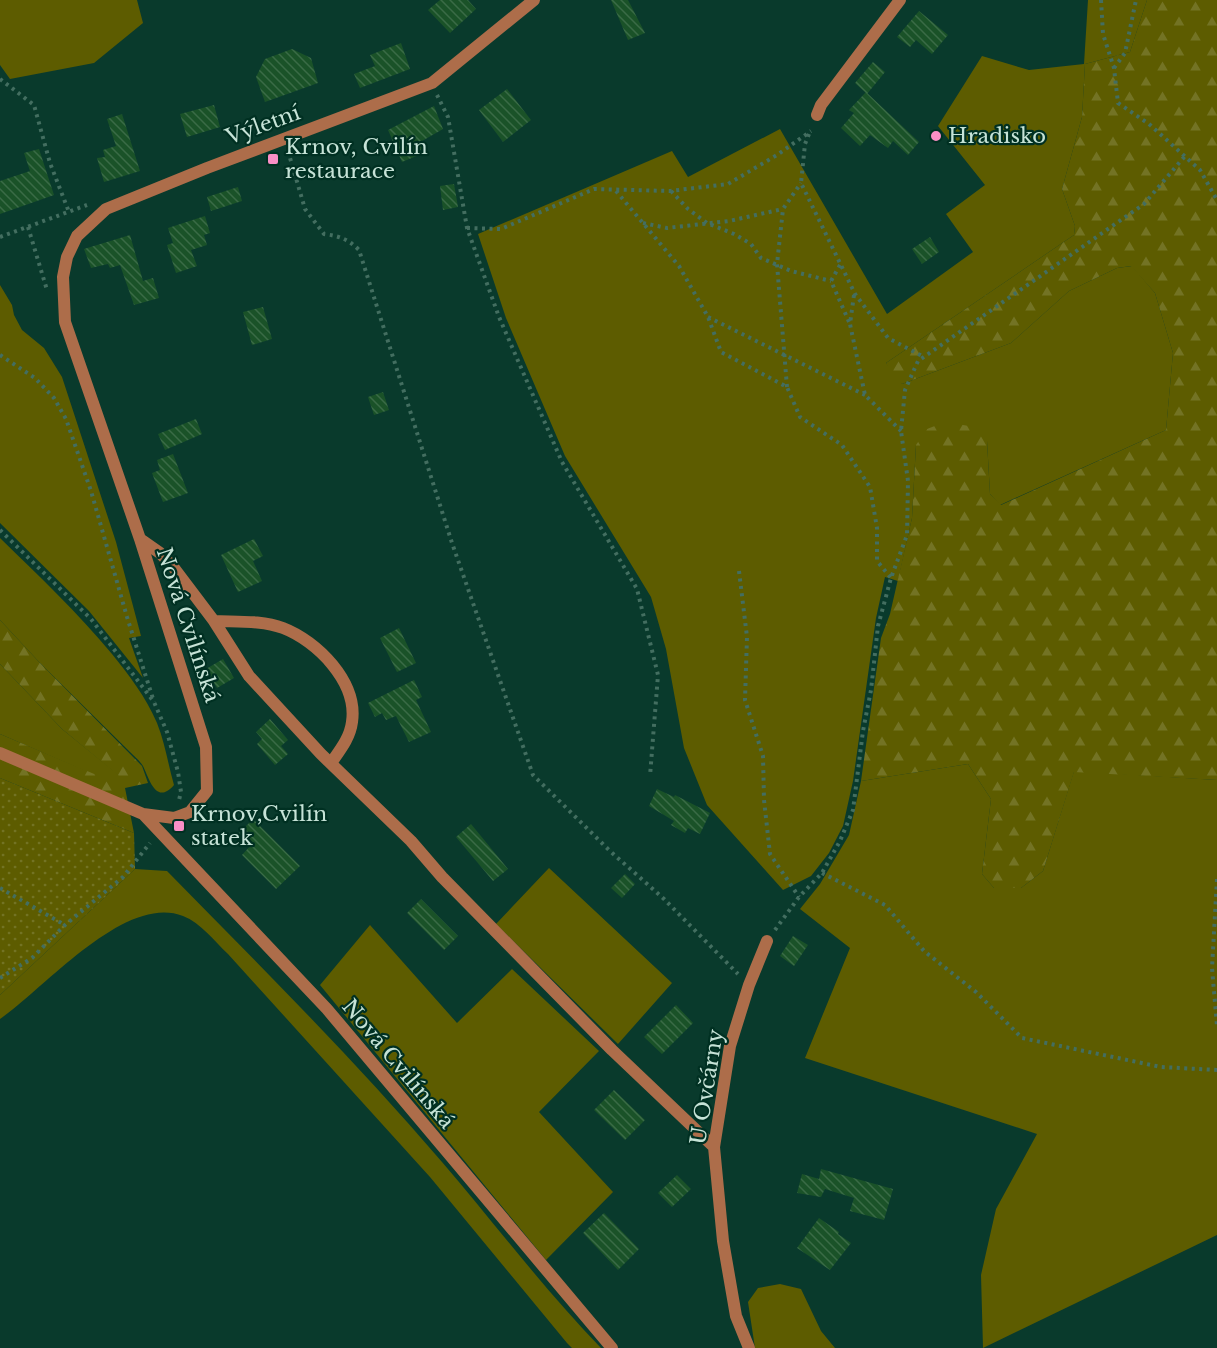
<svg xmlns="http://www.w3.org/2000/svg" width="1217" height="1348" viewBox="0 0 1217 1348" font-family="'Libre Baskerville',serif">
  <defs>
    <pattern id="forest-firs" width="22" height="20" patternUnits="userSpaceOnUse" patternTransform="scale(1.5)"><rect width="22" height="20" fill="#5d5c00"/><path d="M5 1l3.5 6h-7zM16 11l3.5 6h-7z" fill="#737324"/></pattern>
    <pattern id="garden-dots" width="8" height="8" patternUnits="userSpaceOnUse" patternTransform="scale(1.5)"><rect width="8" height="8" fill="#5d5c00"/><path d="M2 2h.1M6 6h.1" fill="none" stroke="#737324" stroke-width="1.8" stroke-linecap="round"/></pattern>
    <pattern id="building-back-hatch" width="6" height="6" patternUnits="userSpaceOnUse" patternTransform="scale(1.5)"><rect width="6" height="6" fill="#1a5228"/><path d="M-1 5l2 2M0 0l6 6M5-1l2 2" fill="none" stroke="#3a6b46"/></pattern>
  </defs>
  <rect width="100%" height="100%" fill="#093a2c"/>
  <path fill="#5d5c00" d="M0,0H137L143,23L94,63L10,79L0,65Z
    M1088,0H1147L1130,52L1085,64L1082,117L1062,189L1075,226L1074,235L886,363L902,384L1011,343L1069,291L1117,268L1132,266L1155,293L1173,353L1166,430L1000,505L990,494L987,441L916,445L912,518L898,581L885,577L876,618L853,781L843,826L829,853L811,876L783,890L707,805L684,748L666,649L651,597L565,456L506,318L478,234L672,151L688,177L780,129L887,314L973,252L946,214L985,185L938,126L982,56L1029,70L1084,64Z
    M0,285L12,305L14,315L22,330L44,348L62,377L116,542L141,636L129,638L143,678L89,611L0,523Z
    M0,538C39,576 77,612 112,654C129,675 146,697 157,723C165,743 168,764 174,785C156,806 149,778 143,766C140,761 134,756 130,752L40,663L0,620Z
    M0,664L62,729L120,776L113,783L0,734Z
    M968,764L991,799L982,874L994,888H1021L1043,871L1074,771L1217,780V1235L983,1348L981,1275L996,1209L1037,1134L805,1058L850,948L800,909L820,884L849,835L861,781Z
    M549,868L672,983L618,1044L496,924Z
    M135,869L167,871C260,966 355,1060 442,1162C495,1224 544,1289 601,1348H572L567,1343L430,1177L228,954C214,941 201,923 183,916C125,893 44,989 0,1019V995Z
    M370,925L457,1023L512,969L599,1051L539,1112L613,1192L546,1260L320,985Z
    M780,1284L801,1289L821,1331L835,1348H755L748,1302L758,1288Z"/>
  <path fill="url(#forest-firs)" d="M1147,0H1217V780L1074,772L1043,871L1021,888H994L982,874L991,799L968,764L861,781L881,638L890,614L912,518L916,445L927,429L945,422L969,426L987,441L990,494L1001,505L1166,430L1173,353L1155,293L1131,266L1117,268L1069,291L1011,343L902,384L894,379L886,363L1074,235L1075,226L1062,189L1082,117L1085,64L1130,52Z
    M0,620L40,663L142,766L148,783L125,788L134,833L0,778V734L113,782L119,776L62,729L0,664Z"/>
  <path fill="url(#garden-dots)" d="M0,778L134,833L135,869L0,995Z"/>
  <path fill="url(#building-back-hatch)" d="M440,0H468L476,9L450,33L428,10Z
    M611,0H628L645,33L628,40Z
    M919,11L948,35L932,54L916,40L910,47L897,37Z
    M401,43L410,69L360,88L354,74L375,66L370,55Z
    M292,49L311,58L318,83L265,102L256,77L265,59Z
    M873,62L885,72L867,94L855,83Z
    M507,89L531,120L503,142L479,110Z
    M866,92L919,142L908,155L893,141L888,148L870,135L860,146L841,128L854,113L849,110Z
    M214,105L220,127L187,137L180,114Z
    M434,106L443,129L422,141L426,147L418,151L419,155L402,162L388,130Z
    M122,114L140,171L104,182L97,158L105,157L103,150L116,146L107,119Z
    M39,149L54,195L0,214V181L30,171L24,153Z
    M454,184L458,207L443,210L440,186Z
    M238,187L242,201L211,211L207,197Z
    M205,216L210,233L204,235L207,245L191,250L197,266L176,273L167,245L173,243L168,228Z
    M130,235L143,281L153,278L159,298L134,305L120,265L110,268L108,264L91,268L84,249Z
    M930,237L939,252L922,264L912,249Z
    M263,307L272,339L252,345L243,312Z
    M383,392L389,410L374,415L368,397Z
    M196,419L202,434L165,450L158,434Z
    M173,454L188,493L163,502L152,473L160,470L157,460Z
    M254,539L263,556L253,561L262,581L238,592L221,555Z
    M399,628L416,663L397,672L380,638Z
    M223,659L234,678L217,688L206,669Z
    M414,680L422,697L416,700L431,732L409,742L396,716L386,720L382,713L375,717L368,703Z
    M270,719L288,740L281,746L288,754L275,765L257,744L262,739L256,732Z
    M657,789L674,797L675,795L710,813L700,834L688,828L685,833L671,825L674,821L649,806Z
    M253,819L300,866L276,889L242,855L251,845L239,833Z
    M471,824L508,869L493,881L456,837Z
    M625,874L635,884L622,898L611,888Z
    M421,899L458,936L444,950L407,913Z
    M793,936L808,945L794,966L780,956Z
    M676,1005L693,1023L662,1054L644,1037Z
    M614,1090L645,1120L625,1140L594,1110Z
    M821,1169L893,1189L884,1220L850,1211L854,1198L825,1189L821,1197L797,1193L802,1174L819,1179Z
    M677,1175L691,1189L672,1207L658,1193Z
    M604,1213L639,1249L618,1270L583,1233Z
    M819,1218L839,1232L838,1234L851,1243L830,1270L797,1248Z"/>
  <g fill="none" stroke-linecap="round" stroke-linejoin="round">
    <path stroke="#436e60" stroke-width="4" stroke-dasharray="3 4.5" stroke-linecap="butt" d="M1101,0L1103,34L1114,68L1118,103L1149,124L1200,170L1217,200
      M1114,68L1125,53L1136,0
      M0,79L34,105L50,163L69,212
      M437,95L448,117L467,228L499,317L562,462L637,589L658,675L650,776
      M809,134L805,144L801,183L855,294L888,338L924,357
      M288,151L305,209L324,234C339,236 348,239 359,250L452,543L533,775L610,851L664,899L738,974
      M616,191L679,266L708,317L721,352L787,387L800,417L842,445L870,487L877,528V561L891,578
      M671,191L688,209L707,223L734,234L751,244L761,258L791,271L831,281
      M643,223L667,228L729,221L783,209
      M28,227L47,290
      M467,228L501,229L594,189L670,191L728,184L777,155L811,131
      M0,237L87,205
      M840,265L831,281L850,324
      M854,295L850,324L865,395L901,431
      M708,317L865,395
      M0,355L35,378L54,398L66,419L91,491L127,617L154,702
      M787,387L777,264L783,209L801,183
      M0,530L91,619L154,702L167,732L178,772L181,792L179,800
      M739,571L747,637L745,700L763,756L764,800L770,854L799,897
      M822,873L885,905L924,951L976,992L1022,1038L1161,1067L1217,1070
      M1217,879L1212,968L1217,1026
      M0,888L65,925
      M775,930L799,897L822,873L840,841L853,810L863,731L871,690L878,626L891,578L907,535L908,481L901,431L905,390L918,361L1144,204L1185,156
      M0,978L32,958L65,925L123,877L150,843"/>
    <path stroke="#ad6d4a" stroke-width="12" d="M817,115L821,105L900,0
      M140,539L160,553L174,568L214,621L249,676L321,754L411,841L442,877L612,1050L714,1147
      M214,621C236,622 262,620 283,628C317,641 358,682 352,722C350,738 340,750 331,763
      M0,753L143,814L174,818L190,812L207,791L206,747L140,539L65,322L63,277L67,257L77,236L106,209L207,168L432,83L534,0
      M143,814L327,1009L612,1348
      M749,1348L736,1316L723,1241L714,1147L730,1046L749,985L767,941"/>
  </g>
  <g fill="#fa8fc6" stroke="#003022" stroke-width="2">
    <circle cx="936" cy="136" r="6"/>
    <rect x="267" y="153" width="12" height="12" rx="3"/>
    <rect x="173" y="820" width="12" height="12" rx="3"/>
  </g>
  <g text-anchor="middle" stroke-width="4.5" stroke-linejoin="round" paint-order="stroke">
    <g font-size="21" fill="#c6e3d7" stroke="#003022">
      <text transform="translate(263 125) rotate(-20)" y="7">Výletní</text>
      <text transform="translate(188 625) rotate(72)" y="7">Nová Cvilínská</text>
      <text transform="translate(398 1064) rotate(50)" y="7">Nová Cvilínská</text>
      <text transform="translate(707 1087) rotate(-81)" y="7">U Ovčárny</text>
    </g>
    <g font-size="21" fill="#c6e3d7" stroke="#003022" text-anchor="start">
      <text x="948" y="143">Hradisko</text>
      <text x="285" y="154">Krnov, Cvilín<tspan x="285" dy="24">restaurace</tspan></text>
      <text x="191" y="821">Krnov,Cvilín<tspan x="191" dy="24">statek</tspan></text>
    </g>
  </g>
</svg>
